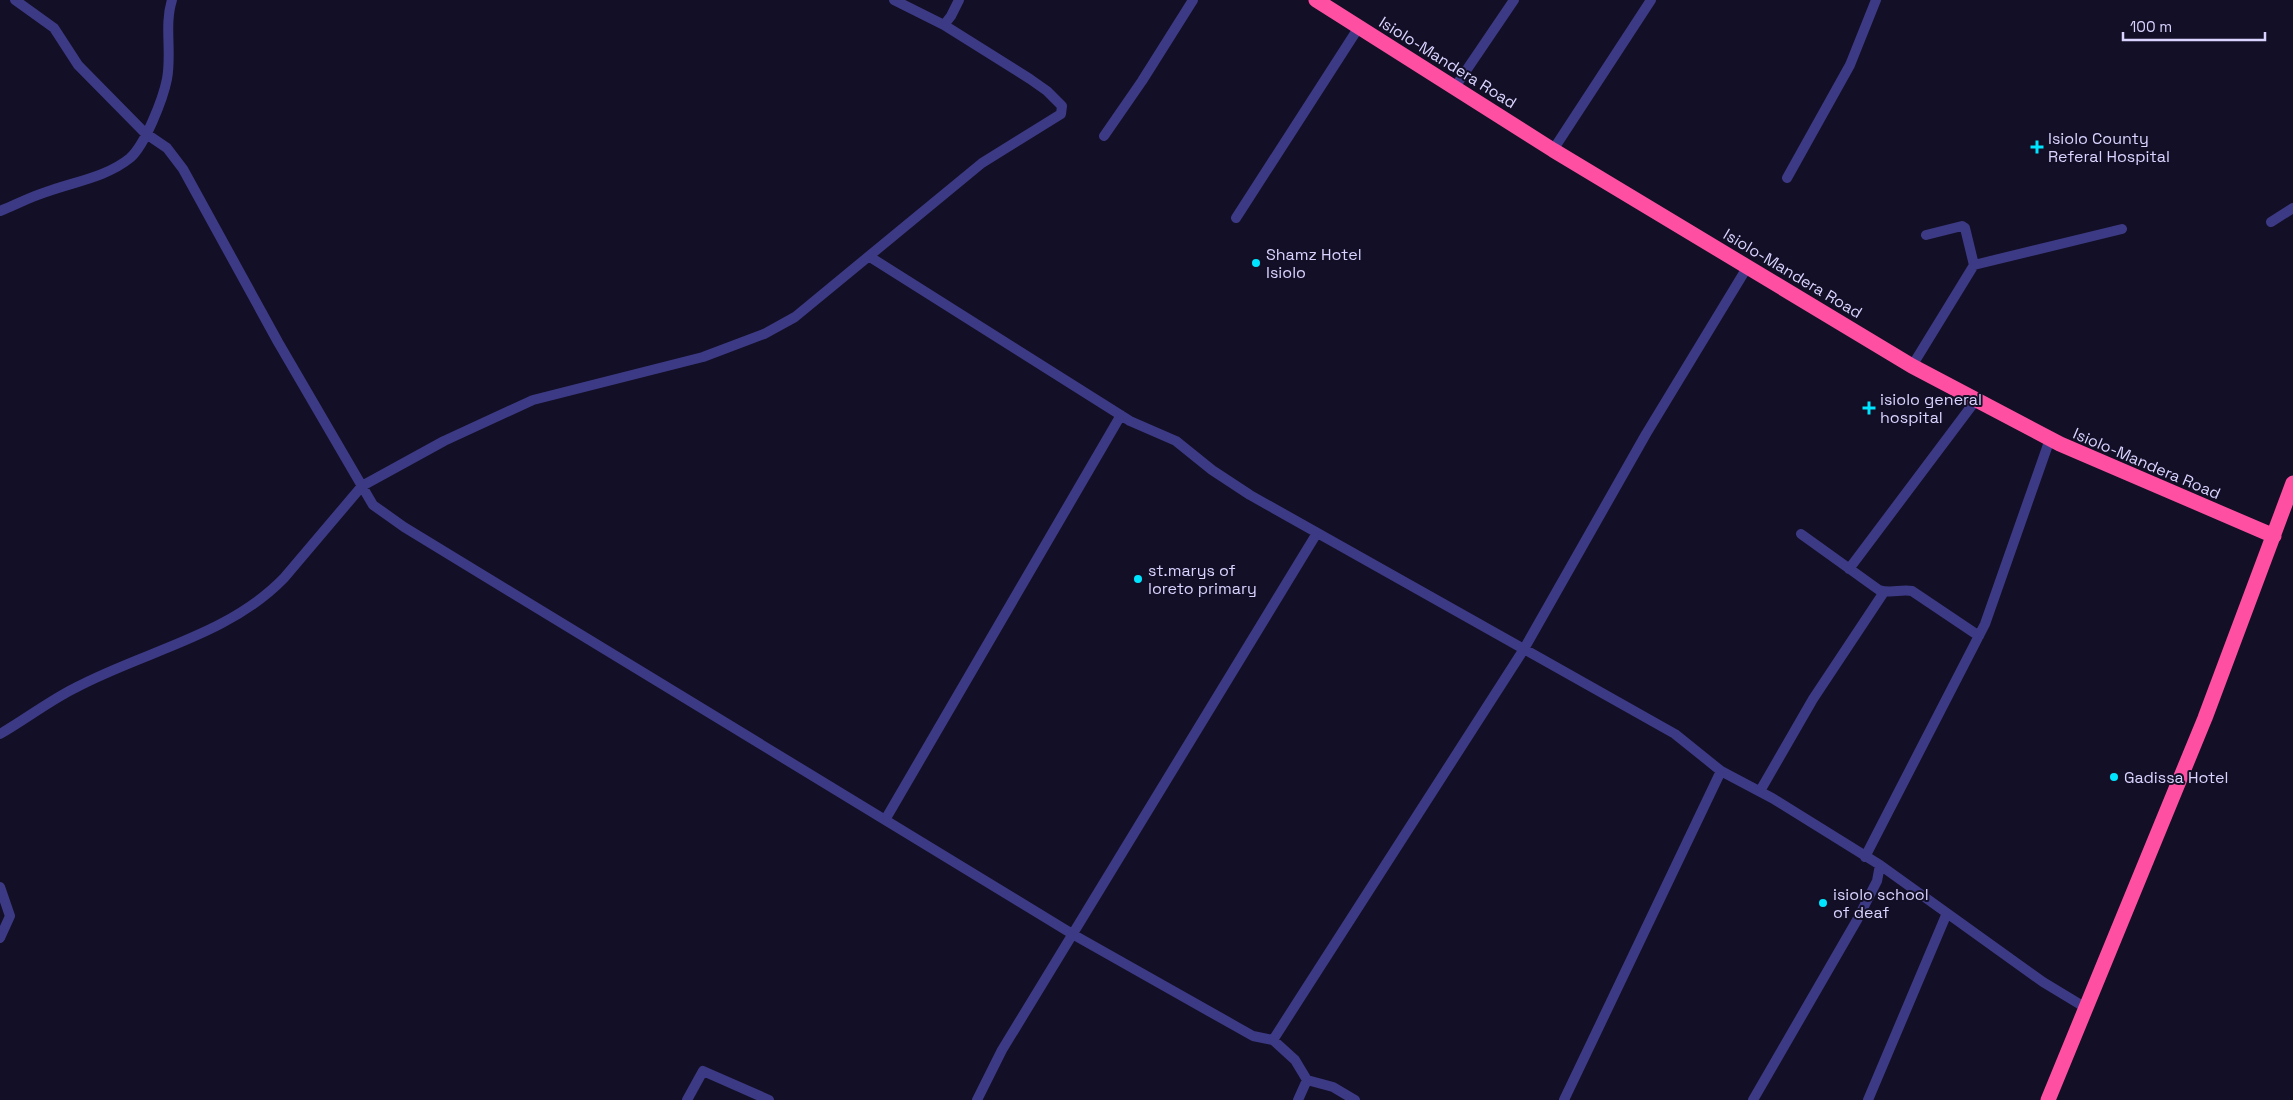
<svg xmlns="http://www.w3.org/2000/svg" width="2293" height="1100" viewBox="0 0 2293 1100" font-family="'Space Grotesk',sans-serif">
  <rect width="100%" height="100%" fill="#130f26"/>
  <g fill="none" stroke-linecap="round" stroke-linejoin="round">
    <path stroke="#3d3a85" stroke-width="10" d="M15,0L54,28L78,65L145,133L167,148L183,169L278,342L373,505L404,527L1074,935L1237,1027L1253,1036L1273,1040L1295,1060L1307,1080L1333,1087L1355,1100
      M944,25L951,16L959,0
      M1455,87L1514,0
      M1104,136L1142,81L1193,0
      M1553,150L1651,0
      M1787,178L1850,65L1876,0
      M0,211C15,205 30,197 46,192C73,182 107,177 130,158C145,145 163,99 167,79C172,53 164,25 172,0
      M1236,218L1359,27
      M2271,222L2293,208
      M1926,235L1962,226L1965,228L1974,265
      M870,257L1130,421L1176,441L1212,470L1250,495L1675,734L1721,771L1772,798L1880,865L2043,982L2086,1008
      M1912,366L1974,265L2122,229
      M1801,534L1879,590C1891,594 1900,589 1912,591L1979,636
      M1849,569L1976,400
      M0,734C26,719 49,701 75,688C144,651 228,636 284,578L362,486L444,441L533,400L703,357L764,334L795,317L982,163L1061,114L1062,106L1047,91L1030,79L944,25L894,0
      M1760,791L1813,699L1884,592
      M885,820L1121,415
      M1865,857L1985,624L2050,439
      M0,887L10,916L0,938
      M1273,1040L1524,649L1646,434L1748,266
      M687,1100L703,1071L769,1100
      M977,1100L1002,1050L1317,533
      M1298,1100L1307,1080
      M1564,1100L1721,771
      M1753,1100L1857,920L1877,881L1880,865
      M1868,1100L1947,913"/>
    <path stroke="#ff4fa3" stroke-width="15" d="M1316,0L1553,150L1912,366L2060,444L2274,536
      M2048,1100L2205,718L2293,483"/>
  </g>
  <g fill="#00e5ff" stroke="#130f26" stroke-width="2">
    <path d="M2034.5 139.5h5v5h5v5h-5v5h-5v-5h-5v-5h5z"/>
    <circle cx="1256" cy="263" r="5"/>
    <path d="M1866.5 400.5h5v5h5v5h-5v5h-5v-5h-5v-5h5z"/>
    <circle cx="1138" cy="579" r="5"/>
    <circle cx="2114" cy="777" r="5"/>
    <circle cx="1823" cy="903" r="5"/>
  </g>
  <g text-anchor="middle" stroke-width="4" stroke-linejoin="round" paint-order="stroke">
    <g font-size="16" fill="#d9d4ff" stroke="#130f26">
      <text transform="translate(1448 62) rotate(32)" y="6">Isiolo-Mandera Road</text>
      <text transform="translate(1793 273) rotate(31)" y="6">Isiolo-Mandera Road</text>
      <text transform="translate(2147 463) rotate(23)" y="6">Isiolo-Mandera Road</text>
    </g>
    <g font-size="16" fill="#d9d4ff" stroke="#130f26" text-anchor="start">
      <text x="2048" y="144">Isiolo County<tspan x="2048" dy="18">Referal Hospital</tspan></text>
      <text x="1266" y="260">Shamz Hotel<tspan x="1266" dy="18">Isiolo</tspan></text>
      <text x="1880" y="405">isiolo general<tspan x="1880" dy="18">hospital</tspan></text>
      <text x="1148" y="576">st.marys of<tspan x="1148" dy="18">loreto primary</tspan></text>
      <text x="2124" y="783">Gadissa Hotel</text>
      <text x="1833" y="900">isiolo school<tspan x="1833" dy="18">of deaf</tspan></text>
    </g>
  </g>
  <path d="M2123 32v8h142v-8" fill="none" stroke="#d9d4ff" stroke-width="2.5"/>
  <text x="2130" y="32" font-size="15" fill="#d9d4ff" stroke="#130f26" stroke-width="4" paint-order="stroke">100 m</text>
</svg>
